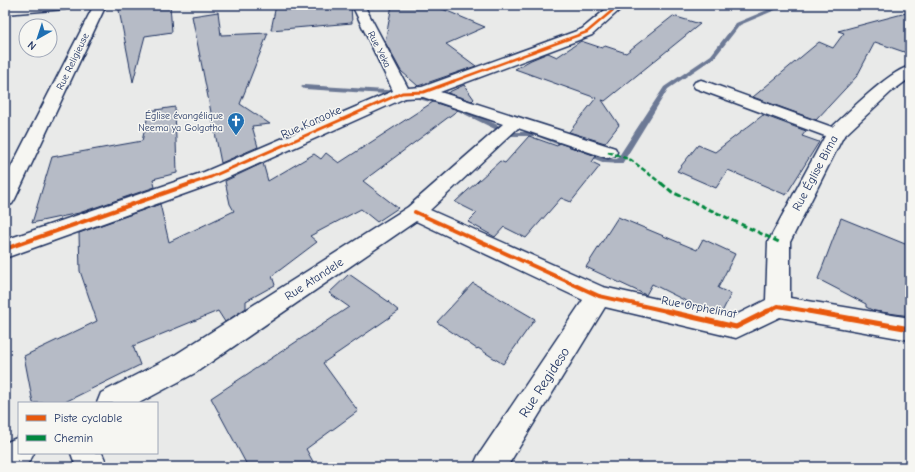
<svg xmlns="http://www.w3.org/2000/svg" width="915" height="472" viewBox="0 0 915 472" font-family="'Comic Neue',sans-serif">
  <rect width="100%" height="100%" fill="#e9eae9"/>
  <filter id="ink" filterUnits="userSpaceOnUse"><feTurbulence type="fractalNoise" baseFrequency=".025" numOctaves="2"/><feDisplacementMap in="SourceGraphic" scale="8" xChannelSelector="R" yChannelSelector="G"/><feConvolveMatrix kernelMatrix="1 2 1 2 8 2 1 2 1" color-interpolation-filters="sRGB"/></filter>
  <g filter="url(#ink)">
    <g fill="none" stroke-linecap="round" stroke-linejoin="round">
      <path fill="#6c7995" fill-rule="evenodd" d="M779,5H787L740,25L715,57L668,89L622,164L605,163L536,136H509L450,107L402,95L304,89L301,87L304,85L402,91L454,105L513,132H540L609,159H617L664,87L711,55L736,23Z"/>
    </g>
    <path fill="#b6bbc6" stroke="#1b2f5e" d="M118,5H170L172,32L145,36L133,82Z
      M276,5H351L352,23L271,30Z
      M392,5H433L485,27L446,44L476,66L418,86L401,71L385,42Z
      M218,12L221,35L268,33L240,104L270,124L252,126L258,147L221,163L192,16Z
      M910,12V54L875,42L857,76L816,120L753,97L819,42L833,48L844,33L838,31Z
      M673,16L700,24L605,101L602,100L619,125L605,143L569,132L596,98L515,69L531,60L548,53L557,57L581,41L602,48L605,46L626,53Z
      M464,85L474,99L472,101L447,93Z
      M433,102L458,110L363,181L398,208L377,222L361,209L310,236L317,242L272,276L275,285L246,301V308L225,322L218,311L133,346L140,365L63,403H33L24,356L97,321L80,271L79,233L160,204L169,242L234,211L230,204L225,181L263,163L268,181L314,154L321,159L326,153L339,163Z
      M175,107L177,173L153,179L155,187L79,213L32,223L52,157L142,141L149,111Z
      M763,115L806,131L802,136L819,142L786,195L728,170L716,188L677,171L698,145L715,152Z
      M529,136L557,146L559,143L596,156L592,162L600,166L571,202L561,198L526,238L504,227L495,237L468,222L477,213L455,202L500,161L505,163Z
      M618,217L697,250L703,239L735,254L718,288L731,294L722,312L696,306L652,284L646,295L586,267Z
      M841,218L910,246V316L874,311L866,307V304L818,279Z
      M349,274L389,302H388L399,311L323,363L358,411L306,449L316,467H248L211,398L349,307L329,293Z
      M473,283L535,319L503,364L478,348L477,349L437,322Z"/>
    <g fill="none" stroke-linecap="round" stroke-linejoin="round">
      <defs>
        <path id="minor" d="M18,5H71L65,9L5,14V6Z
          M94,5H106L15,199L12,204L5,206V179Z
          M352,5H364L408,88L422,87L582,29L611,5H625L592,35L440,92L615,148L617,152L615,156L608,158L601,156L518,128L430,210L603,287L734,316L766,300L768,242L825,136L695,88L693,85L695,82L701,80L707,82L832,127C850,111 888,72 910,66V78L891,92L843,137L790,242V298L910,318V340L780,317L736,338L605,307L507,467H473L478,456L583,300L416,221L195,373L139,403H97L101,393L175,355L408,207L503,124L423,97L405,98L218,182L5,258V240L204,172L393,91Z
          M19,437V453H34C27,469 21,467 5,467V443Z
          M71,453H102L108,467H76Z"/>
      </defs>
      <use href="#minor" stroke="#1b2f5e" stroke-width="3"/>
      <use href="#minor" fill="#f6f6f2" fill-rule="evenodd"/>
      <path stroke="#00873e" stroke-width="2.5" stroke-dasharray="5 2.5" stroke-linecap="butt" d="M608,152L631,160L662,184"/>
      <path stroke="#00873e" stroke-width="3" stroke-dasharray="6 3" stroke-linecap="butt" d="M661,183L672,192L779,242"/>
      <defs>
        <path id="cycleway-far3" d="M451,82L587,32L619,5"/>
        <path id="cycleway-far2" d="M190,184L211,177L402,93L424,92L454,81"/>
        <path id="cycleway-far1" d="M415,212L599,296L671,312
          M5,249L193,183
          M766,312L778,306L814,312"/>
        <path id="cycleway" d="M666,311L736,327L768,311
          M808,311L910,329"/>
      </defs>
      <use href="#cycleway-far3" stroke="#f6f6f2" stroke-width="4"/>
      <use href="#cycleway-far2" stroke="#f6f6f2" stroke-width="5"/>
      <use href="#cycleway-far1" stroke="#f6f6f2" stroke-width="6"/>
      <use href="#cycleway" stroke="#f6f6f2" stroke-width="8"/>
      <use href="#cycleway-far3" stroke="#e8590c" stroke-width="2.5"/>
      <use href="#cycleway-far2" stroke="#e8590c" stroke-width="3"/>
      <use href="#cycleway-far1" stroke="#e8590c" stroke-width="4"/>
      <use href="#cycleway" stroke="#e8590c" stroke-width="5"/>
    </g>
  </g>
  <defs>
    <symbol id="church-pin" viewBox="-11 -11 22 30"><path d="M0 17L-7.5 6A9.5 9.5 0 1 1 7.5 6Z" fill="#1f6fb2" stroke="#f6f6f2"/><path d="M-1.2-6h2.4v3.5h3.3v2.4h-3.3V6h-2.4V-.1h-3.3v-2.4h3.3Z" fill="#fff"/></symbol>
  </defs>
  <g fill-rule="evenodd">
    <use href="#church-pin" x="226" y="111" width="20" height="27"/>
  </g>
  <g text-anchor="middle" stroke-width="3" stroke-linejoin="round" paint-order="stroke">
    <g font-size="10" fill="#1b2f5e" stroke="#f6f6f2">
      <text transform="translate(380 49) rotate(63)" y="4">Rue Yeka</text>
      <text transform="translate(72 61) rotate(-64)" y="4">Rue Religieuse</text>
    </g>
    <g font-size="10" fill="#1b2f5e" stroke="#f6f6f2" text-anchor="end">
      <text x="223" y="119">Église évangélique<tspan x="223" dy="12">Neema ya Golgotha</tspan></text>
    </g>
    <g font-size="12" fill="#1b2f5e" stroke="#f6f6f2">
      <text transform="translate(311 122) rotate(-24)" y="4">Rue Karaoke</text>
      <text transform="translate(815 173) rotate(-62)" y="4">Rue Église Bima</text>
      <text transform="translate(314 279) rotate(-33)" y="4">Rue Atandele</text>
      <text transform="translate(699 307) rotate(11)" y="4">Rue Orphelinat</text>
    </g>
    <g font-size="14" fill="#1b2f5e" stroke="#f6f6f2">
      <text transform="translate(544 382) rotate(-57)" y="5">Rue Regideso</text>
    </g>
  </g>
  <rect width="915" height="472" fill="none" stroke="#f6f6f2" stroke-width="20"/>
  <rect x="10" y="10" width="895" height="452" fill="none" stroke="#1b2f5e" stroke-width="1.5" filter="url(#ink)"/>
  <rect x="18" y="402" width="140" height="52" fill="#f6f6f2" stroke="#9ea6b7"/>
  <rect x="26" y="415" width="20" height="6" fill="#e8590c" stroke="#9ea6b7"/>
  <text x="54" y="422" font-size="12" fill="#1b2f5e">Piste cyclable</text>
  <rect x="26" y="435" width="20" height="6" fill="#00873e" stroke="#9ea6b7"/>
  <text x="54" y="442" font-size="12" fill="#1b2f5e">Chemin</text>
  <g transform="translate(38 38) rotate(219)"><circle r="19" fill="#f6f6f2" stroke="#9ea6b7"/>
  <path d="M0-3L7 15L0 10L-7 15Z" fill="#1f6fb2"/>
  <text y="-6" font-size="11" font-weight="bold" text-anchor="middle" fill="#1b2f5e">N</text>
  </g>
</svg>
